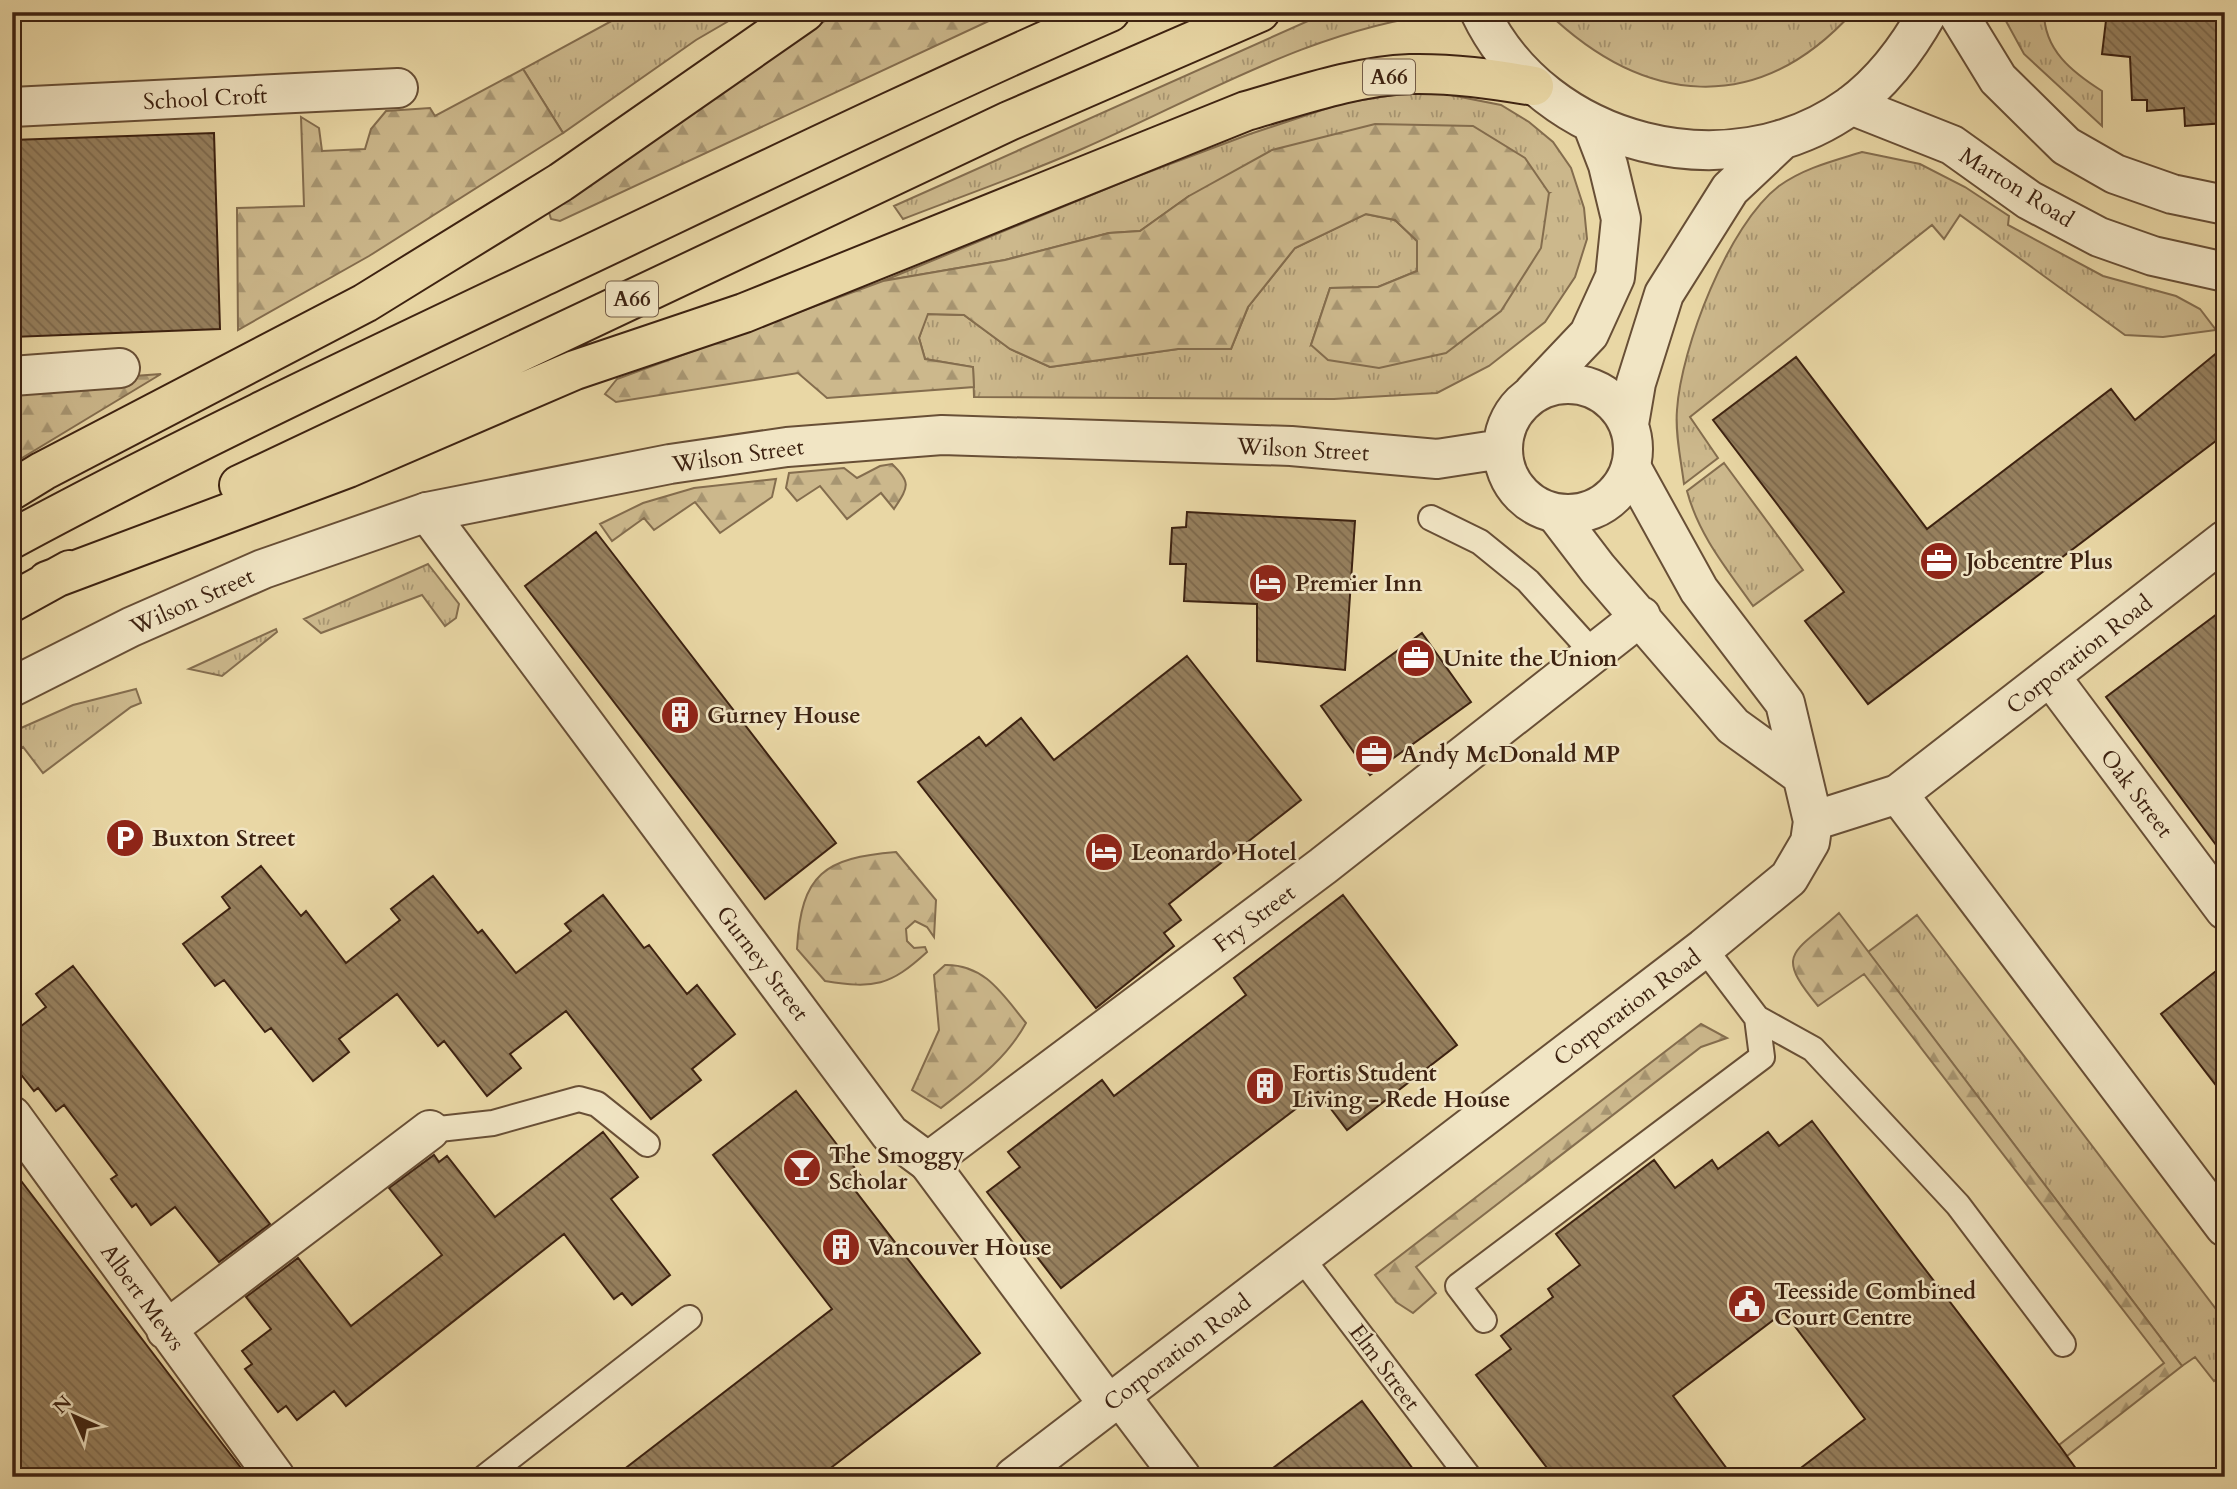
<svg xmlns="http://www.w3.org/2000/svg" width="2237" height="1489" viewBox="0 0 2237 1489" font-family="Cardo,serif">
  <defs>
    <pattern id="grass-tufts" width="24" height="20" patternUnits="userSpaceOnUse" patternTransform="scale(1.75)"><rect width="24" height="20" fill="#ccb88c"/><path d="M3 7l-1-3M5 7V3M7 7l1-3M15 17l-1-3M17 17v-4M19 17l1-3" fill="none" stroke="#a79571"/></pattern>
    <pattern id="forest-firs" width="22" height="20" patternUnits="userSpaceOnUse" patternTransform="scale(1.75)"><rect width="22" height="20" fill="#ccb88c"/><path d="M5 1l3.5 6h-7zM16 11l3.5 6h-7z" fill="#a79571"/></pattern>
    <pattern id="building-back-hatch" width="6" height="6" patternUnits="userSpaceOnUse" patternTransform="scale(1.75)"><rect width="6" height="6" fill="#96805e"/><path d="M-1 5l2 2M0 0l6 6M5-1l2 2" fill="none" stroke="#7c684c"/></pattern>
  </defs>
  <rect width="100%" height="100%" fill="#e9d7a5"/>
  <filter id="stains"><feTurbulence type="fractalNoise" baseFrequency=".00286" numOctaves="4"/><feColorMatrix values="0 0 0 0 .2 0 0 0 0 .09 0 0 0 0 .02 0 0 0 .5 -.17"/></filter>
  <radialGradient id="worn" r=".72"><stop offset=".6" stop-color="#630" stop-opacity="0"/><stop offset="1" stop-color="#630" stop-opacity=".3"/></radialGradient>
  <path fill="url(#grass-tufts)" stroke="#846d4e" stroke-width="2" d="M628,12H744L696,40L563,133L523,69Z
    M1328,12L1445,13C1313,28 1201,97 1082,149C1023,175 962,196 903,219L894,206Z
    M1547,12H1853C1757,118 1644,105 1547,12Z
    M2001,12H2044C2044,50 2072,72 2102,91V126L2024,54Z
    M1425,90L1501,105L1529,122L1553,142L1571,168L1584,208L1587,239L1575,277L1545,322L1489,366L1437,393L1334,399L974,397L973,367L925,359L919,338L927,314L964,315L1010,349L1050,367L1178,349H1231L1248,307L1295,248L1365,214L1395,220L1417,241V271L1378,287L1330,288L1311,345L1549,193L1189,196L1140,231L1109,233L1005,260L883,281L1130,179L1250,134L1343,103Z
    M1862,152L1920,164L1965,187L2009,216L2008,225L2103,276L2176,296L2200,309L2216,330L2163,337L2125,335L1960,215L1944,239L1932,225L1690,417L1718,458L1684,484C1681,460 1675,434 1677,410C1681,348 1728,225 1779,186C1804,168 1833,161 1862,152Z
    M1724,463L1803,570L1753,606C1727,569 1699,536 1687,491Z
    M428,564L459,604L456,618L445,626L422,595L321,633L304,619Z
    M276,629L277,632L222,676L189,669Z
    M136,689L141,703L131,707L43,773L23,747L12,755V732L73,705Z
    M1917,915L2225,1321V1372L2214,1381L2195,1357L2182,1366L1868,952Z"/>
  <path fill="url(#forest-firs)" stroke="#846d4e" stroke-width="2" d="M838,12H1008L560,221L551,219L548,209Z
    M523,69L563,133L369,256L238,330L237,208L304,206L301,117L319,128L322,151L365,149L371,129L386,111L430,108L435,116Z
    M1375,124L1473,126L1525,158L1549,193L1541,248L1501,311L1446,353L1379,368L1328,360L1311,345L1330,288L1378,287L1417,271V241L1395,220L1366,214L1295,248L1248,307L1231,349H1178L1050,367L1010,349L964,315L928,314L919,338L925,359L973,367L974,387L827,398L798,373L616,402L605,394L617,379L883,281L1005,260L1109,233L1140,231L1189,196L1272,150Z
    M161,374L12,464V385Z
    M892,464C912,483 908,487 894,509L881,493L847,519L820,486L797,501L786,488L789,473L844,468L857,478L880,466Z
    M776,479L772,497L720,533L695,502L654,530L644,518L612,541L600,524L643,503L694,488Z
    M896,852L936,900L934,937L927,927L915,921L906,929L907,941L914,948L925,947L927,952C890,986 874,989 825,981L797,949C801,873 825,858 896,852Z
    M1839,913L2182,1366L2067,1456L2059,1445L2164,1363L1864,974L1818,1006C1773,952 1794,954 1839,913Z
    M945,965C985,964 1003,995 1026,1023C1005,1061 974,1082 941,1108L912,1090L939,1030L934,975Z
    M1701,1024L1727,1038L1701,1047L1416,1267L1436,1293L1413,1313L1396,1302L1375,1275Z"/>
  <path fill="url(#building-back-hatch)" stroke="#3d2211" stroke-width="2" d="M2107,12H2225V123L2185,126L2184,108L2147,111V100H2132L2130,57L2102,54Z
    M214,133L220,329L12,337V140Z
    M2225,346V434L1868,704L1805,621L1844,592L1713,420L1796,357L1927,529L2111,389L2135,420Z
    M1187,512L1355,521L1345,670L1257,661V604L1184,601L1186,564H1170L1172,528L1186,527Z
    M596,532L836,843L765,899L525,586Z
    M2225,608V857L2106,697Z
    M1422,633L1471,702L1370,775L1321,706Z
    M1187,656L1301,800L1169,904L1181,920L1164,933L1174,946L1096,1008L918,782L979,737L986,746L1021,718L1054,760Z
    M261,866L301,916L306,911L346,963L400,920L391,909L433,876L478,933L482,930L516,973L571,931L565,924L603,895L644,948L649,945L687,994L697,985L735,1034L692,1069L701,1080L651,1119L566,1011L510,1054L521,1068L487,1096L444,1041L438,1046L397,994L339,1039L349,1052L313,1081L271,1028L265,1032L224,980L215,986L183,944L230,908L222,897Z
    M1343,895L1457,1045L1347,1130L1318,1092L1061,1288L987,1192L1020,1167L1008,1152L1102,1080L1114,1096L1246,995L1234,978Z
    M2225,964V1097L2161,1014Z
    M73,966L270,1224L219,1262L175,1207L151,1225L136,1204L132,1207L111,1179L117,1175L64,1105L56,1111L38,1088L34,1091L12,1063V1033L46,1007L36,994Z
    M796,1091L861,1176L851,1185L980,1353L819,1477H614L832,1309L713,1155Z
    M1812,1121L2059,1445L2082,1477H1789L1865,1419L1784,1312L1673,1396L1733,1477H1554L1476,1375L1511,1349L1501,1336L1553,1297L1548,1289L1580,1265L1556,1234L1654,1160L1675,1188L1712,1160L1718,1169L1768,1132L1779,1146Z
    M603,1132L638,1177L611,1199L670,1275L632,1305L622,1293L614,1299L564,1234L346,1406L334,1391L297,1420L286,1406L278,1412L245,1369L252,1364L242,1351L271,1329L246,1297L298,1258L351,1326L442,1255L389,1188L434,1155L439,1162L447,1156L495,1217Z
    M12,1169L197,1411L248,1477H12Z
    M1362,1401L1419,1477H1261Z"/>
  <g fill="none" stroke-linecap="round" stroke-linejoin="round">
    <defs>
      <path id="service" d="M1431,518L1480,542L1528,581L1595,655
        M1704,948L1757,1018L1813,1049L1958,1205L2063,1344
        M430,1130L493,1123L579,1099L597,1104L647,1144
        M1301,1257L1469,1477
        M1484,1320L1458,1286L1762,1057L1757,1018
        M485,1477L689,1318"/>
      <path id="pedestrian" d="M427,512L890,1134L928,1162
        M1898,794L2225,1227
        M1120,1396L1181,1477"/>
      <path id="minor" d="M12,107L398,88
        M12,376L120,368
        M1556,514L1598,569L1733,726L1801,775
        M2050,676L2225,910
        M1813,821L1898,794L2225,540
        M12,1116L275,1477
        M166,1330L430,1130
        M1108,1404L928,1162L1323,866L1641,616
        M1014,1477L1704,948L1789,878L1810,842L1813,821L1785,703L1699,590L1631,467"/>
      <path id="tertiary" d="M1480,12C1544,146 1729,193 1850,106C1884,81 1908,48 1928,12
        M1957,12L1998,79L2066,146L2115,174L2172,194L2225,205
        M1851,105L1952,145L2029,200L2099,237L2153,256L2225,272
        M1503 449a65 65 0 1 1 130 0a65 65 0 1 1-130 0Z
        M1533,393L1589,334L1615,277L1621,219L1608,165L1593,126
        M1629,424L1636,383L1664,294L1730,189L1783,139
        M12,687L131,627L263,569L427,512L670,464L787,447L942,435L1291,446L1437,459L1502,449"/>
      <path id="trunk" d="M239,485L1009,121L1260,12
        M12,490L43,471L365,303L561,182L805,12
        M12,539C188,444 369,359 550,273C736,185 921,95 1110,12
        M47,581L348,468L575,370L744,313L1246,111C1299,96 1355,76 1410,74C1452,73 1493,79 1534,86
        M12,602L70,570"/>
    </defs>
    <use href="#service" stroke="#684f36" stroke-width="28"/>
    <use href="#pedestrian" stroke="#684f36" stroke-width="42"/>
    <use href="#minor" stroke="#684f36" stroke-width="42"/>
    <use href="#tertiary" stroke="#684f36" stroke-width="42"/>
    <use href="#trunk" stroke="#3d2211" stroke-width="42"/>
    <use href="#service" stroke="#f1e5c4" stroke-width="24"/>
    <use href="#pedestrian" stroke="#f1e5c4" stroke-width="38"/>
    <use href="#minor" stroke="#f1e5c4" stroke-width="38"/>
    <use href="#tertiary" stroke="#f1e5c4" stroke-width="38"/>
    <use href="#trunk" stroke="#e9d7a5" stroke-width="38"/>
  </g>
  <defs>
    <symbol id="office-disc" viewBox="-11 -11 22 22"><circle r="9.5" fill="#8f2418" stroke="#f1e5c4"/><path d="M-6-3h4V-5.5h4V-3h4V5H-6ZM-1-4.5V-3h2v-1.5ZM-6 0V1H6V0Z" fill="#fff"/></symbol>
    <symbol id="hotel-disc" viewBox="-11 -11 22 22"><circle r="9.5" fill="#8f2418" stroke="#f1e5c4"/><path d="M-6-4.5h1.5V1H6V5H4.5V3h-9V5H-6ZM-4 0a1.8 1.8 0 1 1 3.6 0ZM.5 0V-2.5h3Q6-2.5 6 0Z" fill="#fff"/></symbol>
    <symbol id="building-disc" viewBox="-11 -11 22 22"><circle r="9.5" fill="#8f2418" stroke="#f1e5c4"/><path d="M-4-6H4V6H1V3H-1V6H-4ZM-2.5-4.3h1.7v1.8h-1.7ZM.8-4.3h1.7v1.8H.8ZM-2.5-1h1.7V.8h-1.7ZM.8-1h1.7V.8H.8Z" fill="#fff"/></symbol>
    <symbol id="parking-disc" viewBox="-11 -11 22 22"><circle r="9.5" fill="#8f2418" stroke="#f1e5c4"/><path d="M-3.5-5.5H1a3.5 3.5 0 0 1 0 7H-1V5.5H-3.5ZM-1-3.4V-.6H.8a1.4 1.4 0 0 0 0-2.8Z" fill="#fff"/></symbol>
    <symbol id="bar-disc" viewBox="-11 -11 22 22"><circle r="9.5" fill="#8f2418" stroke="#f1e5c4"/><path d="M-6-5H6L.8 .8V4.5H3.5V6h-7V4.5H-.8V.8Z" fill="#fff"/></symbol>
    <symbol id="civic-disc" viewBox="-11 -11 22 22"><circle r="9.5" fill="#8f2418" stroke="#f1e5c4"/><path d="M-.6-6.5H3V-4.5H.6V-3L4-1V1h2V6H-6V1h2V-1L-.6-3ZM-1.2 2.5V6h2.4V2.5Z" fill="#fff"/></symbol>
  </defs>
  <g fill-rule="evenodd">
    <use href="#office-disc" x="1917" y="539" width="44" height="44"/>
    <use href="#hotel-disc" x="1246" y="561" width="44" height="44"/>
    <use href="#office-disc" x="1394" y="636" width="44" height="44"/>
    <use href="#building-disc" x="658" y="693" width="44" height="44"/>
    <use href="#office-disc" x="1352" y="732" width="44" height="44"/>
    <use href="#parking-disc" x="103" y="816" width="44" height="44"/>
    <use href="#hotel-disc" x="1082" y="830" width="44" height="44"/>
    <use href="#building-disc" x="1243" y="1064" width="44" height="44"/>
    <use href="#bar-disc" x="780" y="1146" width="44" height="44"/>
    <use href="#building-disc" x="819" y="1225" width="44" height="44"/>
    <use href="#civic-disc" x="1725" y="1282" width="44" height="44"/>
  </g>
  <g text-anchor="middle" stroke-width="5" stroke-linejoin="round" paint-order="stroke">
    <g fill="#f1e5c4" stroke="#735c47" stroke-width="2">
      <rect x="1363" y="59.5" width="52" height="35" rx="5"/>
      <rect x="606" y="281.5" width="52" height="35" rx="5"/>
    </g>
    <g font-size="21" font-weight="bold" fill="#3d2211">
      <text x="1389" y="84">A66</text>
      <text x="632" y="306">A66</text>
    </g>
    <g font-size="23" fill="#3d2211" stroke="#f1e5c4">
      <text transform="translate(205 98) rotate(-3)" y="8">School Croft</text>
      <text transform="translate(2017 187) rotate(32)" y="8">Marton Road</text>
      <text transform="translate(1303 449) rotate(3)" y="8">Wilson Street</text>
      <text transform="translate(738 455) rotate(-8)" y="8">Wilson Street</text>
      <text transform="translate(192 601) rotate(-24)" y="8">Wilson Street</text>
      <text transform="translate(2079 654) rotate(-38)" y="8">Corporation Road</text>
      <text transform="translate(2137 793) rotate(53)" y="8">Oak Street</text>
      <text transform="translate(1254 918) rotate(-37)" y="8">Fry Street</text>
      <text transform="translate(763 963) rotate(53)" y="8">Gurney Street</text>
      <text transform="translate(1627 1007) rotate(-37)" y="8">Corporation Road</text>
      <text transform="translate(143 1297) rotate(54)" y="8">Albert Mews</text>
      <text transform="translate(1177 1352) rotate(-37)" y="8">Corporation Road</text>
      <text transform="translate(1385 1367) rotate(53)" y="8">Elm Street</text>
    </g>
    <g font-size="23" font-weight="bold" fill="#3d2211" stroke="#f1e5c4" text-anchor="start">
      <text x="1966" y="569">Jobcentre Plus</text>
      <text x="1295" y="591">Premier Inn</text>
      <text x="1443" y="666">Unite the Union</text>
      <text x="707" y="723">Gurney House</text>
      <text x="1401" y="762">Andy McDonald MP</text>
      <text x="152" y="846">Buxton Street</text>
      <text x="1131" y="860">Leonardo Hotel</text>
      <text x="1292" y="1081">Fortis Student<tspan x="1292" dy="26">Living - Rede House</tspan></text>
      <text x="829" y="1163">The Smoggy<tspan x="829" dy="26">Scholar</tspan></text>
      <text x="868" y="1255">Vancouver House</text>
      <text x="1774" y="1299">Teesside Combined<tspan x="1774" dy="26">Court Centre</tspan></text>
    </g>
  </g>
  <rect width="2237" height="1489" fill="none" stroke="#e9d7a5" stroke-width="42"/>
  <rect x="14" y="14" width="2209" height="1461" fill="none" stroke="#3d2211" stroke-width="3.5"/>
  <rect x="21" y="21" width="2195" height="1447" fill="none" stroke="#3d2211" stroke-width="2"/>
  <g transform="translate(74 1416) rotate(315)" stroke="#f1e5c4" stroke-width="5" paint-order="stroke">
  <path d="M0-5L12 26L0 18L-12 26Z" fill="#3d2211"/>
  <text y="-10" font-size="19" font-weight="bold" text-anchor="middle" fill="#3d2211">N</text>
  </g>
  <rect width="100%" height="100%" filter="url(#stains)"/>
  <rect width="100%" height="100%" fill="url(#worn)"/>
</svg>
